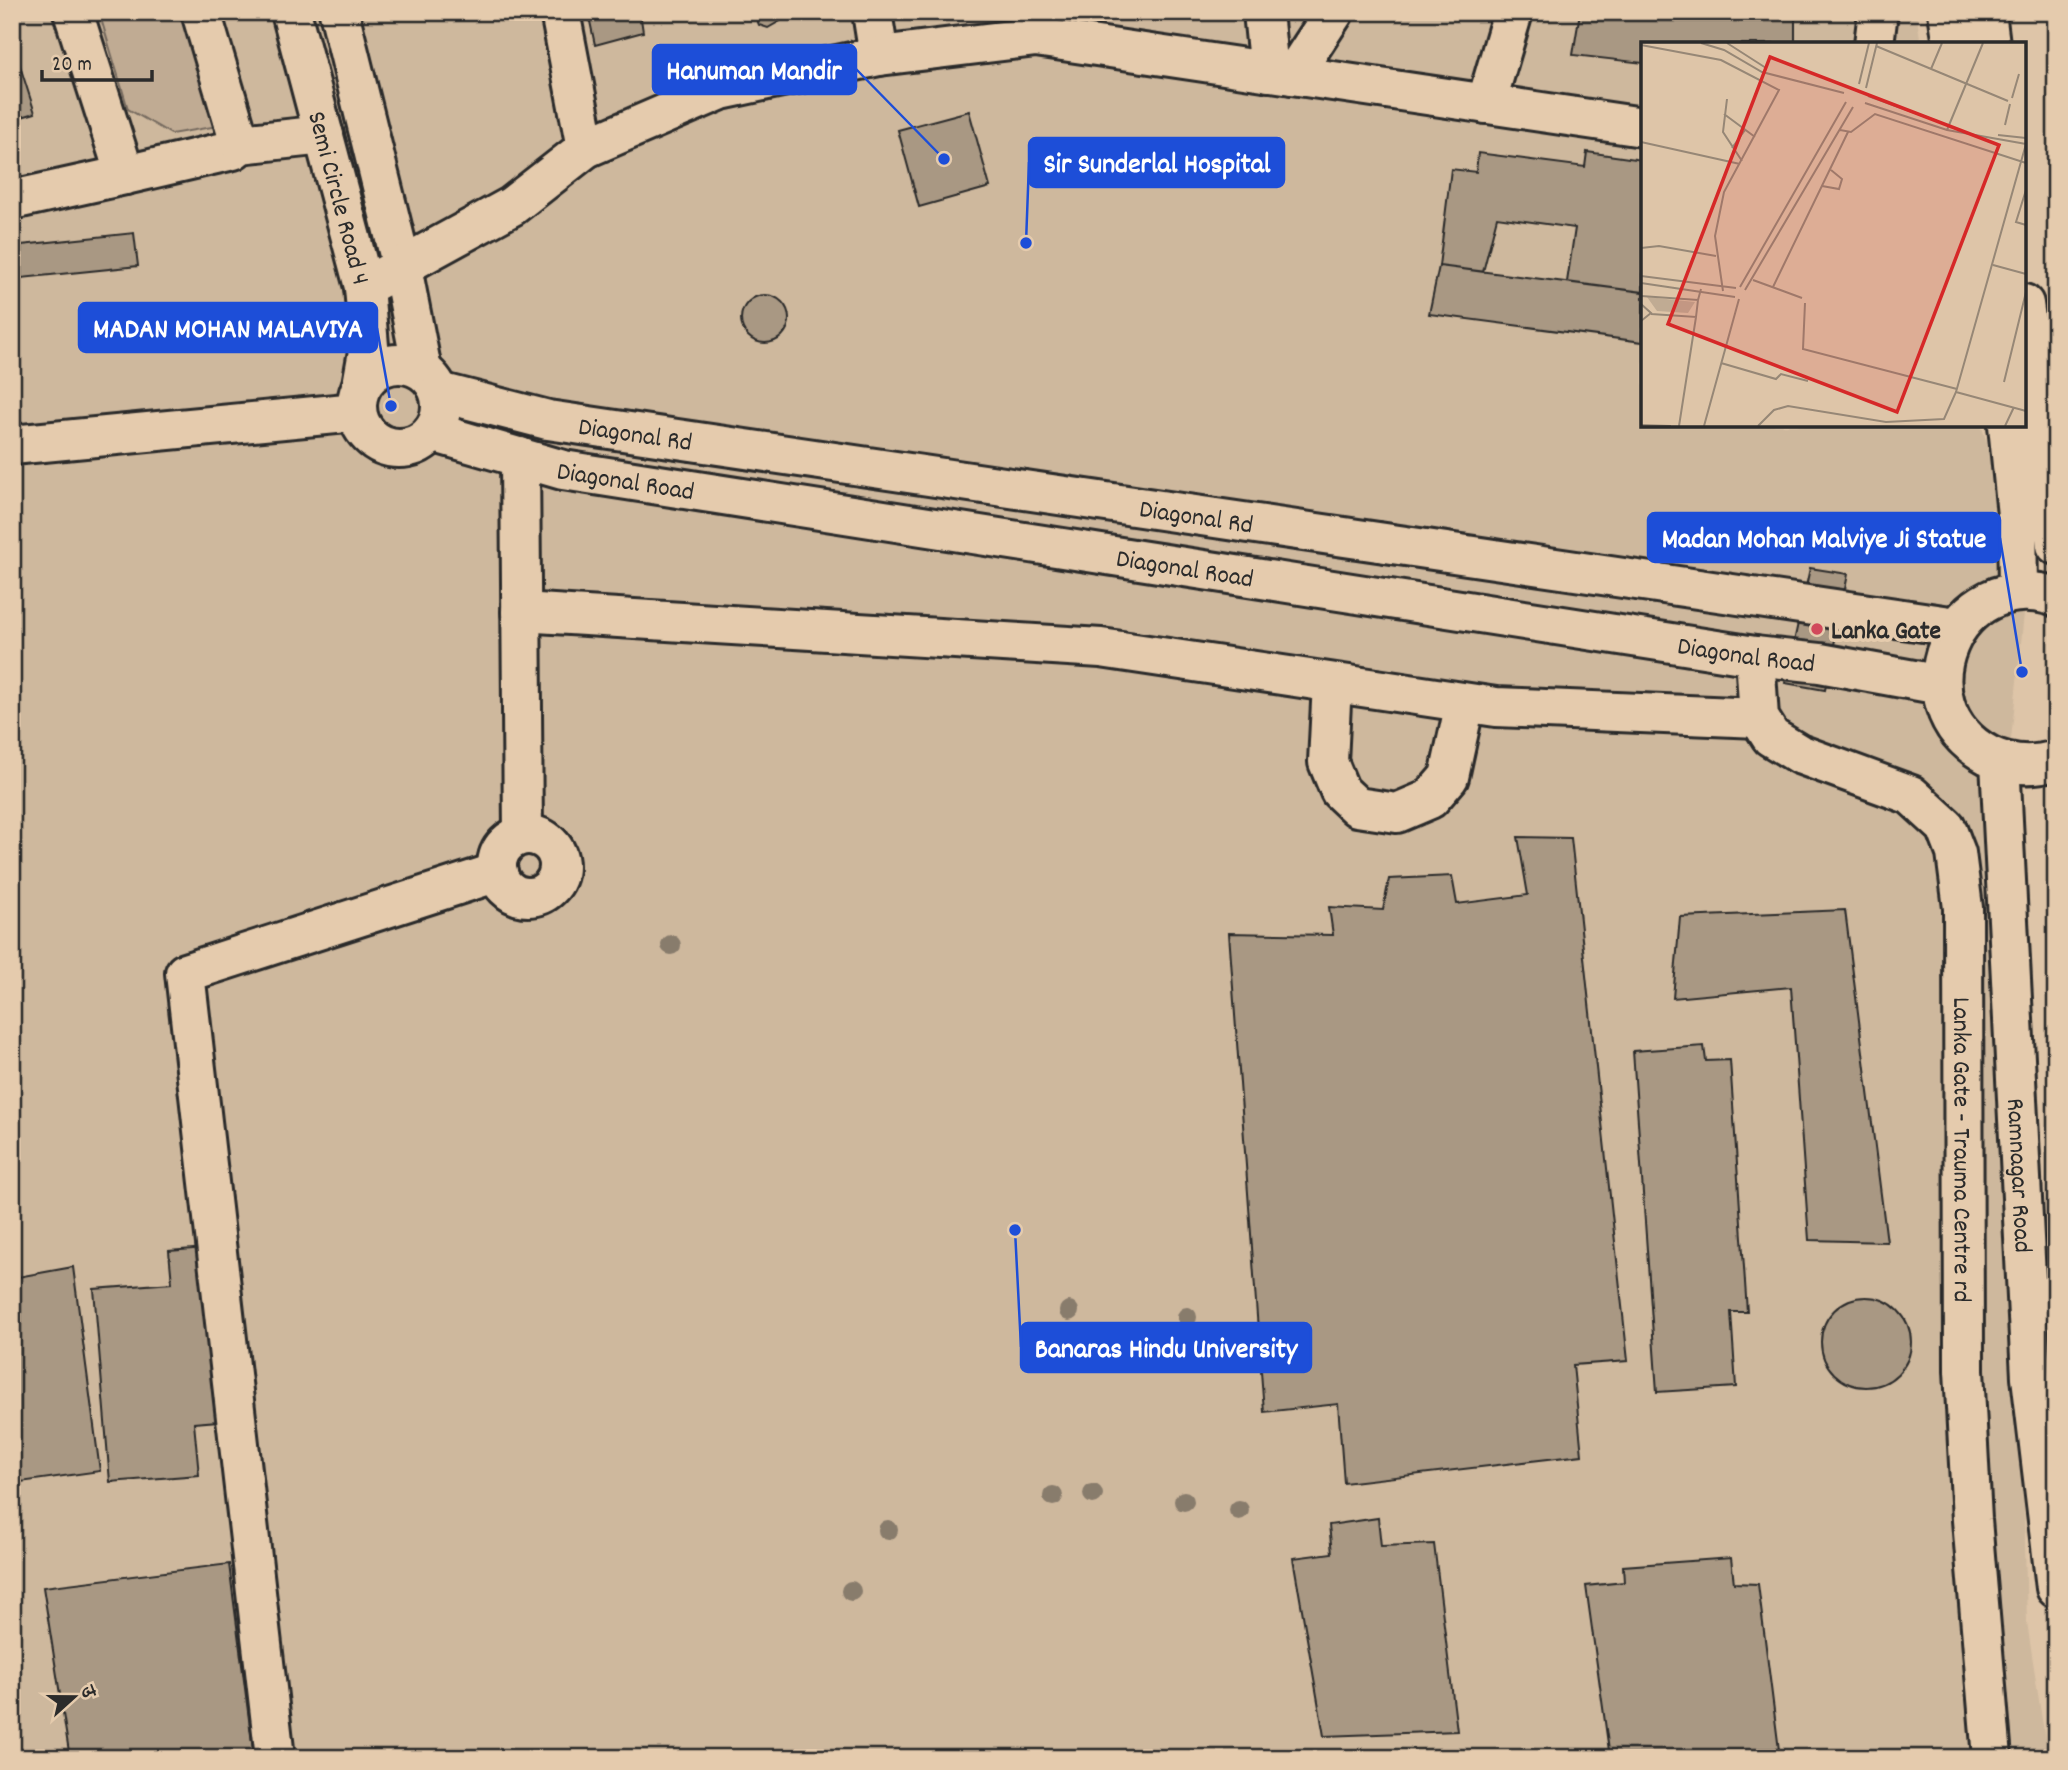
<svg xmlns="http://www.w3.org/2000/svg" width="2068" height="1770" viewBox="0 0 2068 1770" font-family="Dekko,'Playpen Sans Deva',sans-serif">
  <rect width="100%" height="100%" fill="#dec5a8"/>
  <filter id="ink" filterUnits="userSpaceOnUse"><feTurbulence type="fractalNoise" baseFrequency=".0143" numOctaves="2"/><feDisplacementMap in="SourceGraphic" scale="14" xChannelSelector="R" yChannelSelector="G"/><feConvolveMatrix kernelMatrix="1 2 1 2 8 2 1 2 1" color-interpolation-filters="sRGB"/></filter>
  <g filter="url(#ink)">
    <path fill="#ceb89d" d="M12,12H1916L1921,44H1643V425H1981L2029,565L2010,749L2007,838L2027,1623L2048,1758H12Z"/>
    <path fill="#c0ab93" stroke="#766b5f" stroke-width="2" d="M99,12H188L218,126L171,134L128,109Z"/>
    <path fill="#a99883" stroke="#2b2b2b" stroke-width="2" d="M588,12H640L643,32L595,45Z
      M754,12H783L780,21L768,28L759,25Z
      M1580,12H1795V44H1643V63L1573,55Z
      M12,41L35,113L12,120Z
      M969,111L990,187L919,207L898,130Z
      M1587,152L1643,160V292L1567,282L1575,228L1497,217L1483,272L1439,266L1451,169L1476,172L1478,153L1585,167Z
      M134,233L138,266L12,279V246Z
      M1439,266L1643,292V342L1429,314Z
      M741 319a24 24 0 1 1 48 0a24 24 0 1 1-48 0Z
      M1810,568L1848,574L1825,690L1785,683Z
      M1518,837L1571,838L1628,1361L1573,1365L1582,1455L1344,1483L1338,1404L1264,1412L1229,933L1333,935L1329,907L1383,910L1389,879L1452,876L1457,904L1528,895Z
      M1845,910L1887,1242L1809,1240L1791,987L1673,998L1680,917Z
      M1704,1046L1706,1061L1730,1060L1747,1312H1731L1736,1387L1657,1392L1633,1051Z
      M205,1248L218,1421L194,1423L199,1475L110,1482L94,1289L172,1283L169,1251Z
      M73,1267L100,1471L14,1483L12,1472V1278Z
      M1821 1342a45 45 0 1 1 90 0a45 45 0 1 1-90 0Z
      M1378,1518L1381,1546L1434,1544L1457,1731L1324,1736L1293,1558L1332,1553L1329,1525Z
      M1731,1558L1734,1583L1758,1584L1780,1758H1610L1586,1586L1624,1582L1623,1566Z
      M229,1564L254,1758H70L43,1587Z"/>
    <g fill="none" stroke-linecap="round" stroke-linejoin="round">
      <defs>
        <g id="minor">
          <path d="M73,12L125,175L233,150L240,144"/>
          <path d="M201,12L240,144L324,135"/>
          <path id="s1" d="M291,12L364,287L369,346L362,385"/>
          <path d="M339,12L402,267L422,370"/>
          <path d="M560,12L586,148"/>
          <path d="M872,12L879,56"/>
          <path d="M1263,12L1269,72"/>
          <path d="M1874,44L1878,12"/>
          <path d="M1293,75L1334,12"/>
          <path d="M1486,104L1513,12"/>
          <path d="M12,200L125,175"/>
          <path d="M364,287L512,206L586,148L721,90L879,56L1036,37L1643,127"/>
          <circle cx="399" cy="406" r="42"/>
          <path id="s2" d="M439,392L548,420L1957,627"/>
          <path id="s3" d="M432,432L563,470L1755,656L1820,663L1941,685"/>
          <path d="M12,445L357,412"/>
          <path d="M520,457L523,835"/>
          <path d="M521,612L1101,648L1496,707L1759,718"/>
          <path id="s4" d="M1755,656L1759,718L1771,737L1799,754L1911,795L1946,827L1956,853L1963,908L1964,1370L1972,1520L1992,1758"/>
          <path d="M1332,683L1328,762L1340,791L1357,807L1397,813L1430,799L1449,777L1465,703"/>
          <circle cx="528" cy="866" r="31"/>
          <path d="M275,1758L185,973L498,872"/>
        </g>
        <g id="major">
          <path d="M1948,12L1953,44"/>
          <path d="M1986,12L1990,44"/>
          <path d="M2024,304L2056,545"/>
          <path d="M2008,425L2017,515L2018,591"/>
          <path d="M2056,597C1954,563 1895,705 1988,755C2010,766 2032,767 2056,760"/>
          <path id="s5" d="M2000,761L2031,1377L2056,1588"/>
        </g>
      </defs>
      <use href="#minor" stroke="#2b2b2b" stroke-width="44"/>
      <use href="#major" stroke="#2b2b2b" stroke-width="44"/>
      <use href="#minor" stroke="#e5cbad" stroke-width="38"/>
      <use href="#major" stroke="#e5cbad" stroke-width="38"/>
    </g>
    <g fill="#887b6c">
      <circle cx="671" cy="945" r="10"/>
      <circle cx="1069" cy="1311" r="10"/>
      <circle cx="1187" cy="1317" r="10"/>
      <circle cx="1093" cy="1494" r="10"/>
      <circle cx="1053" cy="1496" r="10"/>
      <circle cx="1184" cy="1501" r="10"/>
      <circle cx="1239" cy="1510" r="10"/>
      <circle cx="888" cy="1530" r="10"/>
      <circle cx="851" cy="1591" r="10"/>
    </g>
  </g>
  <circle fill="#d1495b" stroke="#e5cbad" stroke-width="2.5" cx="1817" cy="629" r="7"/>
  <g text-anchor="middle" stroke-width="7" stroke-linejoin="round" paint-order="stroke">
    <g font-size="26" fill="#2b2b2b" stroke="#e5cbad">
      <text dy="9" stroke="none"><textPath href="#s1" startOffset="192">Semi Circle Road 4</textPath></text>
      <text dy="9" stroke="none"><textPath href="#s2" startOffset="201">Diagonal Rd</textPath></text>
      <text dy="9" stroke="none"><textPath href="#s3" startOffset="200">Diagonal Road</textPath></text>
      <text dy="9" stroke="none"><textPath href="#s2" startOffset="768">Diagonal Rd</textPath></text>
      <text dy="9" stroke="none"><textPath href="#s3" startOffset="766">Diagonal Road</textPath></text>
      <text dy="9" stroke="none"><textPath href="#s3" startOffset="1334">Diagonal Road</textPath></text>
      <text dy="9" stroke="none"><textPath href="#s4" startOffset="609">Lanka Gate - Trauma Centre rd</textPath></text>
      <text dy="9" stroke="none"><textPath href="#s5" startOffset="415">Ramnagar Road</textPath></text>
    </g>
    <g font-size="26" font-weight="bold" fill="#2b2b2b" stroke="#e5cbad" text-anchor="start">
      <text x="1831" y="638">Lanka Gate</text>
    </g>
  </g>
  <g transform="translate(1641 42)">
    <rect width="385" height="385" fill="#dec5a8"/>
    <path d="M6,255L54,260L47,271L16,269Z" fill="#c0ab93"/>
    <path fill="none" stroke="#968776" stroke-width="2" d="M60,1L83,8L121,30L203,51M86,1L125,26M0,3L80,18L138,48L83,150L74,194L82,249M235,4L367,59M290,27L301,1M218,42L228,1M225,46L236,1M227,54L296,79M371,56L378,32M86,57L82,90L101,119M224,61L306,88L385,102M83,72L114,95M364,83L369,62M199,88L210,90L234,72L385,121M306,88L342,1M357,93L385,96M0,100L99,122M91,106L104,88M181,144L198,147L201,137L190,128M385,148L375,180L385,183M0,206L18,204L75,214M352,223L385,232M0,234L95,246M112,238L161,256M0,241L94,255M99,245L205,60M132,245L207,90M104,248L212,65M0,254L57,258L60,247M164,261L162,307L316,347M0,262L10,271L0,279M10,272L55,275L57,258M80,321L135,337L140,332L167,339M363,340L385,250M315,350L385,369M0,383L30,384M38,384L55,275M63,384L98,257M117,384L133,368L147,364L245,380L303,377L315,350L385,102M364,384L373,365"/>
    <path fill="#d62828" fill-opacity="0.15" stroke="#d62828" stroke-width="3.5" d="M129,15L358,103L256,370L27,282Z"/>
    <rect width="385" height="385" fill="none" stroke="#2b2b2b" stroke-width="3.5"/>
  </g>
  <path fill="none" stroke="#1d4ed8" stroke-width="2.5" d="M944 159L856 69M1026 243L1029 162M391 406L377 328M2022 672L2000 538M1015 1230L1021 1347"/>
  <g fill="#1d4ed8" stroke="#e5cbad" stroke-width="2.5">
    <circle cx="944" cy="159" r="7"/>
    <circle cx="1026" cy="243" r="7"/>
    <circle cx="391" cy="406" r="7"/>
    <circle cx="2022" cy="672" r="7"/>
    <circle cx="1015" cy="1230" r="7"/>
  </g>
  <g fill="#1d4ed8" stroke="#1d4ed8" stroke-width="2.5">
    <rect x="653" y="45" width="203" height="49" rx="7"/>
    <rect x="1029" y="138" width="255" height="49" rx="7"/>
    <rect x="79" y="303" width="298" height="49" rx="7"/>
    <rect x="1648" y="513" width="352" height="49" rx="7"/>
    <rect x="1021" y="1323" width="290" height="49" rx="7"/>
  </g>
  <g font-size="28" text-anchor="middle" font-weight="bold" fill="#fff">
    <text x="754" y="79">Hanuman Mandir</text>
    <text x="1157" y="172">Sir Sunderlal Hospital</text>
    <text x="228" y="337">MADAN MOHAN MALAVIYA</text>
    <text x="1824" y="547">Madan Mohan Malviye Ji Statue</text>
    <text x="1166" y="1357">Banaras Hindu University</text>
  </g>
  <rect width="2068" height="1770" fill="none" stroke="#e5cbad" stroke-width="42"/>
  <rect x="21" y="21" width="2026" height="1728" fill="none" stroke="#2b2b2b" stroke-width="2.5" filter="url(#ink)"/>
  <g transform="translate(74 1697) rotate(69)" stroke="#e5cbad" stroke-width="5" paint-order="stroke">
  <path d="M0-5L12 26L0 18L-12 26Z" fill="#2b2b2b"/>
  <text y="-10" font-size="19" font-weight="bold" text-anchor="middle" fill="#2b2b2b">उ</text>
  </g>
  <path d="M42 70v10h110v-10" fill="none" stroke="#2b2b2b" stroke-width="3.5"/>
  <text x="52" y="70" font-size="21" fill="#2b2b2b" stroke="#e5cbad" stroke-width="5" paint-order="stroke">20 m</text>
</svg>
